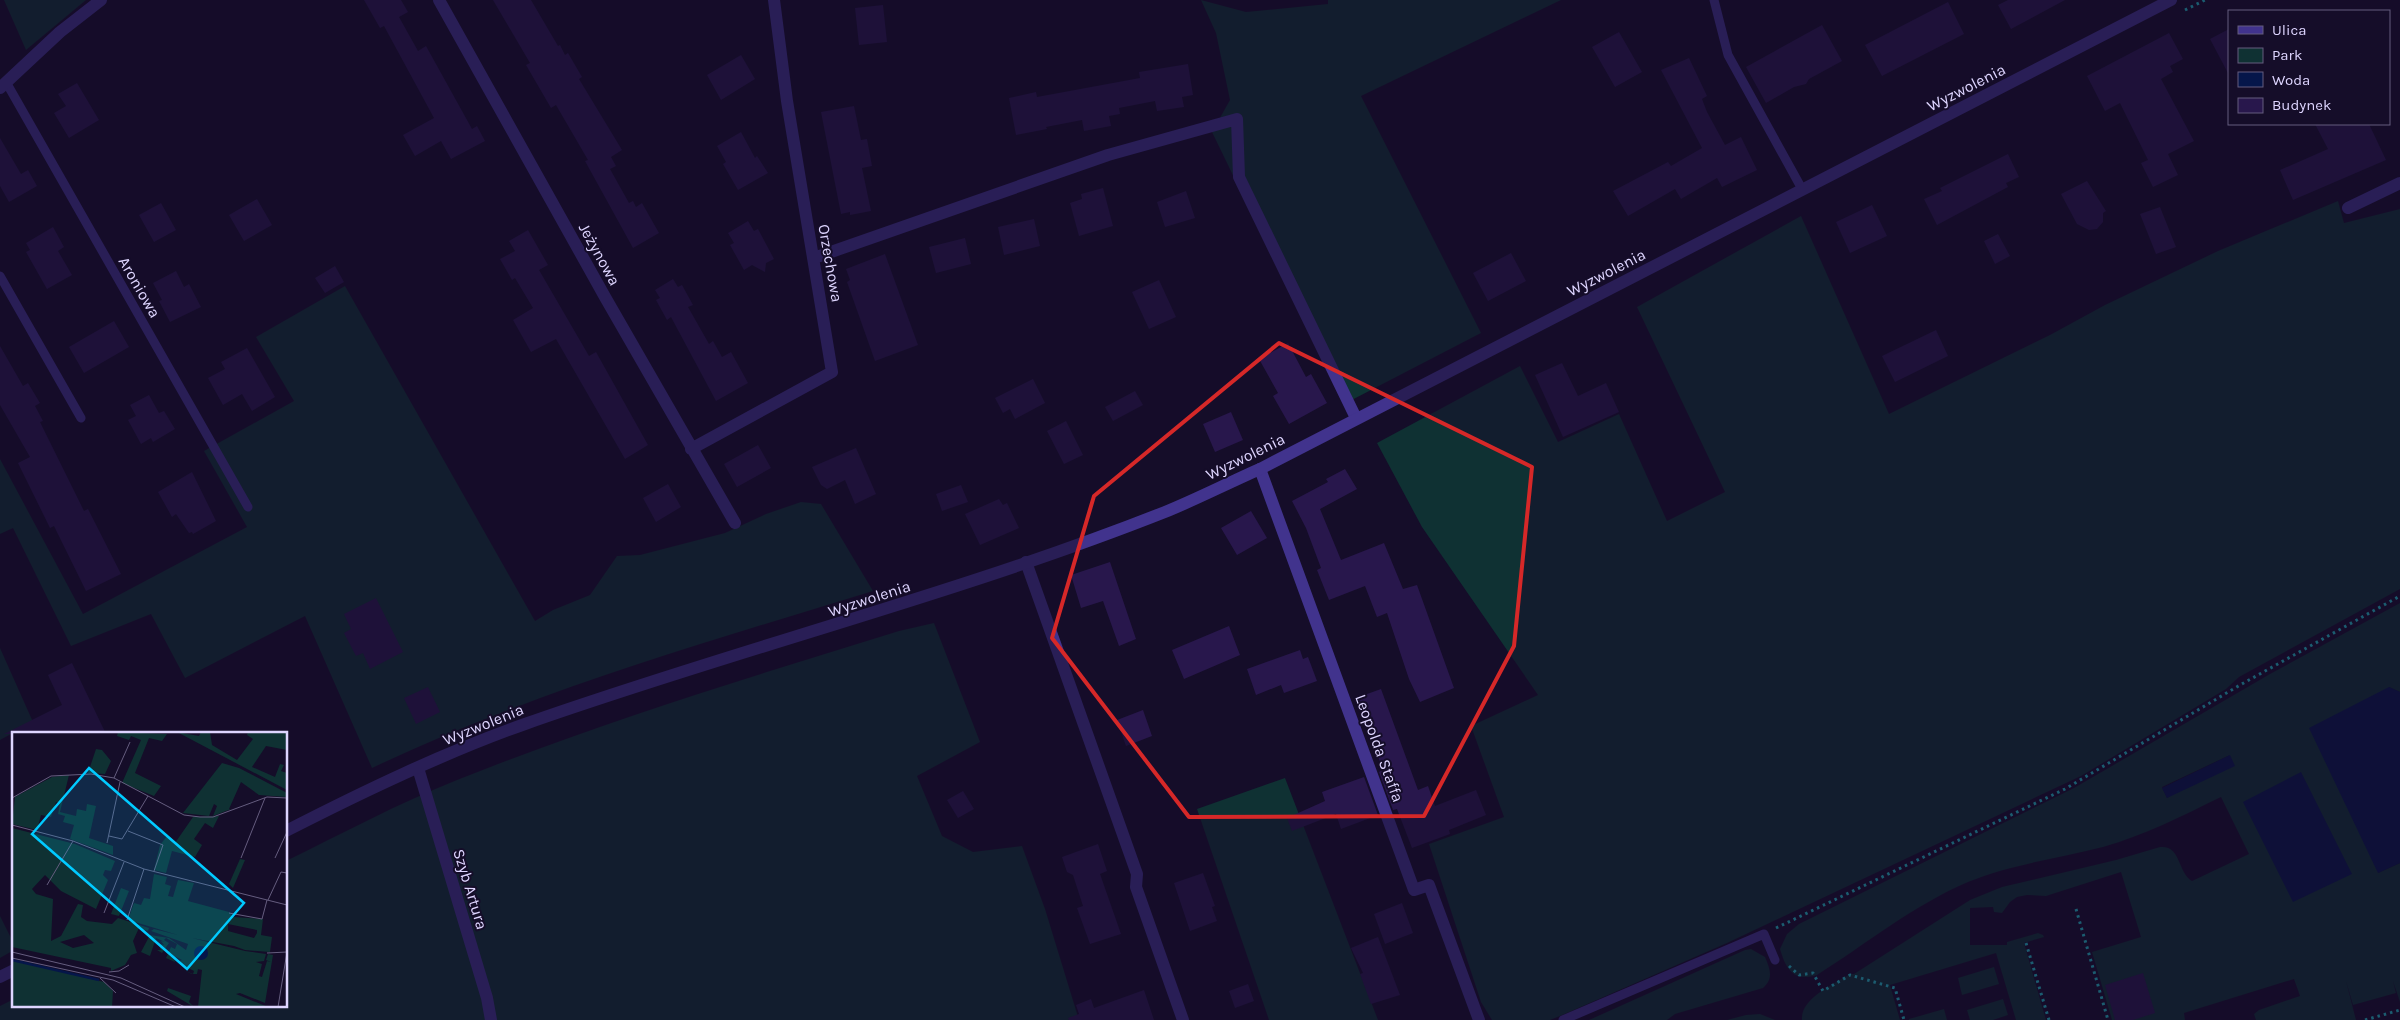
<svg xmlns="http://www.w3.org/2000/svg" width="2400" height="1020" viewBox="0 0 2400 1020" font-family="Karla,sans-serif">
  <rect width="100%" height="100%" fill="#150d29"/>
  <path fill="#0f3133" fill-rule="evenodd" d="M4,0H86L26,50Z
    M1201,0L1246,12L1328,4V0H1561L1361,96L1481,333L1344,404L1212,132L1230,100L1216,33Z
    M2338,201L2344,223L2400,209V589L2239,677L2226,689L2081,776L1727,943L1560,1016L1550,1020H1492L1481,1002L1429,844L1504,817L1471,726L1538,695L1422,527L1377,443L1520,366L1558,442L1619,414L1667,521L1725,492L1637,307L1801,216L1889,414L2050,335L2105,305L2218,251Z
    M345,286L535,621L553,610L590,595L617,556L640,555L725,533L766,514L801,502L821,504L873,591C704,643 532,692 372,768L305,616L185,678L151,614L71,646L13,528L0,534V459L83,614L247,527L204,451L294,401L256,337Z
    M2400,603V692L2389,687L2378,873L2400,863V1002L2393,981L2396,993L2353,1005L2346,981L2356,1020H2256L2254,1014L2259,1010L2300,996L2294,979L2184,1013L2185,1020H2112L2092,952L2141,937L2121,872L2046,896L2027,895L2017,897L2010,902L2002,913L1994,912L1993,907L1970,908V945H2007V942L2038,933L2043,935L2044,937L2024,943L2046,1020H2016L1996,953L1890,985L1900,1020H1802C1800,998 1835,984 1850,974H1854L1970,900L2002,887L2116,860L2160,847C2181,845 2177,871 2192,881L2249,854L2221,797C2182,816 2145,835 2103,847C2057,859 2012,864 1968,882C1914,905 1866,944 1817,975C1794,982 1786,970 1780,949L1787,934L1799,924L2074,788L2270,674ZM2230,755L2167,798L2162,787Z
    M934,623L980,742L917,776L942,836L973,852L1022,846L1045,909L1079,1020H0V1006L14,999V1006H286V861C343,833 399,803 457,780C602,722 750,677 899,631Z
    M0,648L33,722L0,740Z
    M1285,778L1378,1020H1269L1197,809Z
    M0,916L14,944V950L0,958Z
    M1751,949L1765,957C1770,969 1774,978 1763,988L1675,1014L1667,1020H1589L1745,950Z
    M1994,967L1999,984L1962,995L1958,978Z
    M2003,999L2008,1015L1993,1020H1970L1967,1010Z
    M1944,1009L1947,1020H1909V1019Z
    M1760,1014L1775,1020H1727L1746,1015Z"/>
  <path fill="#05164a" d="M2389,687L2400,692V863L2378,873L2309,728Z
    M2230,755L2235,766L2167,798L2162,788Z
    M2301,772L2352,874L2293,902L2243,802Z"/>
  <path fill="#28174c" d="M364,0H401L408,12L399,17L418,51L426,46L472,129L477,126L485,141L451,159L441,141L415,156L403,135L434,118L384,26L380,28Z
    M493,0H531L558,46L560,45L565,55L568,53L582,77L579,79L622,150L611,157L616,166L610,169L629,203L633,201L636,207L642,203L659,233L633,248L585,161L588,160L556,105L551,108L526,65L530,63Z
    M2008,0H2065L2011,29L1998,5Z
    M1948,2L1964,34L1882,76L1865,45Z
    M883,5L887,42L859,45L855,8Z
    M1822,25L1842,61L1809,79L1806,84L1794,87L1766,103L1746,67Z
    M2229,29V75L2210,39Z
    M1619,32L1642,72L1615,87L1592,47Z
    M2169,33L2183,59L2170,66L2173,72L2161,79L2194,141L2168,154L2178,175L2153,187L2141,163L2148,160L2120,103L2105,111L2087,76Z
    M741,55L755,79L721,100L707,75Z
    M1689,58L1707,96L1702,99L1707,112L1725,145L1741,137L1757,170L1722,187L1717,178L1681,199L1675,189L1628,216L1613,191L1668,162L1671,166L1702,148L1661,70Z
    M1188,64L1193,95L1182,97L1184,107L1157,111L1155,101L1119,108L1120,114L1109,116L1111,126L1084,131L1082,120L1046,127L1047,129L1016,135L1009,98L1036,92L1037,97L1140,78L1139,72Z
    M77,83L99,120L69,138L54,113L66,106L58,94Z
    M854,106L861,140L867,139L872,166L862,168L871,211L850,215V212L841,214L821,112Z
    M2315,124H2369L2386,160L2293,200L2280,170L2328,149Z
    M741,132L755,158L757,156L768,173L738,190L723,164L726,162L717,146Z
    M0,138L21,174L28,170L37,186L9,202L0,186Z
    M2008,154L2019,177L2006,183L2008,187L1937,225L1924,199L1942,191L1940,188Z
    M2087,181L2106,211L2103,213V222L2097,229L2089,230L2077,224L2061,194Z
    M1103,188L1113,226L1079,236L1070,203L1082,199L1081,194Z
    M1186,191L1195,218L1165,227L1157,202Z
    M257,199L272,225L244,241L229,215Z
    M161,203L176,230L154,242L139,215Z
    M1872,205L1887,236L1850,253L1836,222Z
    M2160,207L2176,247L2156,254L2140,214Z
    M1034,219L1040,246L1004,255L998,227Z
    M748,221L754,231L758,229L774,259L766,263L765,272L752,265L744,270L730,245L734,243L728,233Z
    M53,227L64,247L58,251L72,275L47,289L26,252L30,250L26,243Z
    M528,230L548,265L539,270L589,356L596,352L648,445L625,459L556,339L531,352L513,320L533,308L515,278L512,280L500,259L515,251L509,241Z
    M1998,234L2010,256L1995,264L1984,241Z
    M965,238L971,264L936,273L929,247Z
    M1511,253L1526,281L1488,301L1473,273Z
    M885,254L918,345L875,361L847,282L850,280L846,269Z
    M335,266L344,282L325,293L315,278Z
    M176,271L184,287L189,284L201,307L170,322L159,301L162,300L153,283Z
    M673,279L678,287L682,285L693,305L688,307L709,344L713,341L722,357L731,352L748,383L716,401L671,317L667,320L656,300L660,298L655,290Z
    M1159,280L1176,317L1149,329L1132,292Z
    M114,321L129,347L84,373L69,347Z
    M1936,330L1948,356L1895,382L1882,356Z
    M1288,343L1306,377L1311,374L1327,403L1289,424L1273,396L1278,393L1259,359Z
    M0,346L23,386L28,383L40,403L35,406L43,421L40,422L84,511L88,509L121,574L86,591L54,526L50,528L18,463L30,457L0,405Z
    M247,348L275,397L252,411L242,394L223,405L208,378L225,369L221,362Z
    M1562,363L1578,396L1606,383L1619,412L1563,437L1535,375Z
    M1033,379L1045,403L1015,419L1010,409L1003,413L995,398Z
    M1135,391L1143,405L1113,421L1105,407Z
    M149,395L159,413L164,411L175,429L153,442L151,438L141,444L128,420L136,416L130,405Z
    M1231,412L1243,440L1215,452L1203,424Z
    M1066,421L1083,455L1064,464L1047,431Z
    M758,445L771,468L737,487L724,464Z
    M856,448L876,494L855,504L845,480L827,489L821,485L812,467Z
    M1345,469L1357,489L1320,509L1341,560L1384,543L1403,589L1417,585L1454,688L1420,702L1409,679L1387,613L1377,617L1365,586L1329,600L1317,570L1321,568L1306,528L1292,501L1328,482L1326,479Z
    M192,472L216,521L193,534L192,532L189,533L176,514L172,517L158,492Z
    M668,484L681,507L656,522L643,498Z
    M961,485L968,502L942,511L936,494Z
    M999,499L1003,505L1007,503L1019,528L980,545L965,514Z
    M1251,511L1267,538L1237,555L1221,528Z
    M1110,562L1136,639L1119,646L1103,601L1081,608L1071,575Z
    M376,598L403,652L370,669L363,653L356,656L344,633L351,629L344,614Z
    M1229,626L1240,655L1184,679L1172,650Z
    M1300,650L1303,659L1308,657L1317,681L1284,693L1281,685L1256,695L1247,669Z
    M72,663L106,734H4L62,705L48,675Z
    M428,687L440,712L416,724L404,698Z
    M1381,689L1418,790L1428,786L1435,806L1476,790L1486,815L1449,830L1450,834L1412,848L1397,809L1393,810L1379,772L1383,770L1356,698Z
    M1143,710L1152,736L1126,746L1117,720Z
    M1364,777L1378,815L1341,829L1336,814L1292,831L1287,818L1325,801L1322,792Z
    M963,791L974,809L958,818L947,800Z
    M1098,844L1107,871L1100,874L1121,934L1090,944L1077,908L1083,906L1073,875L1067,872L1062,857Z
    M1203,873L1215,906L1212,907L1217,921L1190,931L1174,883Z
    M1402,903L1413,933L1385,944L1374,914Z
    M1378,937L1400,995L1371,1004L1360,974L1363,973L1351,948Z
    M2143,973L2155,1013L2133,1020H2115L2105,985Z
    M1248,984L1254,1001L1235,1008L1229,991Z
    M1144,990L1154,1020H1069L1068,1018L1079,1014L1076,1005L1091,999L1094,1008Z"/>
  <g fill="none" stroke-linecap="round" stroke-linejoin="round">
    <path stroke="#23bdc5" stroke-width="3" stroke-dasharray="2.5 4" stroke-linecap="butt" d="M2185,10L2205,0
      M2076,909L2108,1020
      M1776,928L2065,789L2240,685L2400,596
      M2026,943L2049,1020
      M1789,966L1799,975L1813,973L1823,991L1850,975L1895,988L1904,1020
      M2365,1020L2400,1010"/>
    <path stroke="#41338d" stroke-width="9" d="M1714,0L1728,55L1802,189
      M6,82L248,507
      M0,276L81,418
      M1563,1020L1764,934L1775,960"/>
    <path stroke="#41338d" stroke-width="12" d="M439,0L605,297L735,523
      M0,88L60,32L101,0
      M2348,208L2400,183
      M814,258L1108,155L1237,119L1239,177L1356,418
      M691,449L832,372L787,101L774,0
      M1260,469L1414,890L1429,885L1479,1020
      M1026,562L1137,874L1136,887L1183,1020
      M418,768L487,998L491,1020"/>
    <path stroke="#41338d" stroke-width="12" d="M286,831C364,791 443,753 525,724C737,649 955,595 1165,512C1197,499 1228,483 1260,469L2171,0
      M0,977L14,970"/>
  </g>
  <path d="M0 0H2400V1020H0ZM1279,343L1532,467L1514,646L1424,816L1189,817L1052,638L1094,496Z" fill="#150d29" fill-opacity=".55" fill-rule="evenodd"/>
  <path fill="none" stroke="#d62828" stroke-width="4" stroke-linejoin="round" d="M1279,343L1532,467L1514,646L1424,816L1189,817L1052,638L1094,496Z"/>
  <g text-anchor="middle" stroke-width="4" stroke-linejoin="round" paint-order="stroke">
    <g font-size="16" fill="#ded5ff" stroke="#150d29">
      <text transform="translate(1966 87) rotate(-27)" y="6">Wyzwolenia</text>
      <text transform="translate(600 254) rotate(61)" y="6">Jeżynowa</text>
      <text transform="translate(831 263) rotate(80)" y="6">Orzechowa</text>
      <text transform="translate(1606 272) rotate(-27)" y="6">Wyzwolenia</text>
      <text transform="translate(140 287) rotate(60)" y="6">Aroniowa</text>
      <text transform="translate(1245 456) rotate(-26)" y="6">Wyzwolenia</text>
      <text transform="translate(869 598) rotate(-18)" y="6">Wyzwolenia</text>
      <text transform="translate(483 724) rotate(-22)" y="6">Wyzwolenia</text>
      <text transform="translate(1380 748) rotate(70)" y="6">Leopolda Staffa</text>
      <text transform="translate(471 889) rotate(73)" y="6">Szyb Artura</text>
    </g>
  </g>
  <g transform="translate(12 732)">
    <rect width="275" height="275" fill="#150d29"/>
    <path d="M106,0L155,2L150,9L137,6L123,41L149,54L142,64L110,51L129,8L119,4L117,8L105,4ZM165,0L187,4L189,0H198L200,13L225,28L241,7L235,3L236,0H275V18L254,14L240,35L263,45L268,32L272,33L269,39L275,41V58ZM84,17L90,18L99,29L93,42L76,41ZM210,31L227,36L275,61V65L247,63L229,50L217,77H219L201,84L205,74L202,72L197,84L171,81ZM57,43L48,80L64,84L65,77L74,79L75,72L84,74L77,106L101,114V123L58,107L62,93L51,90L53,84L46,82L48,71L44,70L39,85L29,83L25,98L0,92L3,65L40,45ZM207,84L201,96L193,91L182,107L190,113L183,125L160,119L154,141L142,138L148,113L155,104L163,111L181,85ZM0,96L63,112L103,129L99,139L93,138L91,143L96,148L84,177L49,159L33,143L20,157L24,162L41,167L39,209L49,204L66,172L71,173L69,185L75,189L100,192L106,186L137,196L136,199L127,196L121,209L125,221L119,223L113,233L99,239V236L0,215ZM72,203L82,211L61,216L48,210ZM228,127L233,128L221,156L217,152ZM142,142L155,145L153,152L159,154L156,164L161,165L166,148L182,151L176,169L217,180L221,185L251,187L249,203L260,205L258,220L233,218L222,214L180,206L233,219L254,222L252,229L244,230L250,232L247,244L250,245L255,229L259,230L254,228L256,222L261,223L253,271L228,261L224,262L256,275H186L190,238L186,237L185,242H180L171,238L181,242L182,239L165,230L170,228L162,224L163,230L154,226L159,215L163,217L165,212L154,206L152,208L157,211L150,221L145,218H149L147,214L150,215L148,212L152,213L149,209L153,210L144,206L138,224L129,220L138,203L157,206L174,218L176,212L139,199L142,197L166,203L116,188L122,171L129,173L132,166L138,167ZM216,192L245,198V201L242,206L216,199ZM109,156L117,159L107,184L99,182ZM0,228L92,250L101,259L100,275H0ZM156,256L179,264L177,270L182,275L155,259Z" fill="#0f3133" fill-rule="evenodd"/>
    <path d="M182 221a7 7 0 1 1 14 0a7 7 0 1 1-14 0Z" fill="#05164a"/>
    <path fill="none" stroke="#05164a" stroke-width="2.5" d="M0,228L87,248"/>
    <path fill="none" stroke="#655d7f" stroke-width="1" d="M102,46L118,10M0,66L39,44L79,42L102,46L172,83L188,85H201L255,65L275,66M0,93L61,109L132,137L275,173M116,99L151,113L142,139M97,104L110,107L136,64M95,111L108,50M229,126L253,66M263,126L275,100M35,153L61,109M256,168L269,140L275,141M92,181L112,130M217,181L250,187L255,168M115,188L132,137M0,220L109,246L173,275M255,221L275,220M0,226L101,248L164,275M97,240L107,239L117,233M88,246L104,261M266,275L275,220"/>
    <path fill="#01caff" fill-opacity="0.15" stroke="#01caff" stroke-width="2.5" d="M77,36L232,171L175,237L20,102Z"/>
    <rect width="275" height="275" fill="none" stroke="#ded5ff" stroke-width="2.5"/>
  </g>
  <rect x="2228" y="10" width="162" height="115" fill="#150d29" stroke="#655d7f"/>
  <rect x="2238" y="26" width="25" height="8" fill="#41338d" stroke="#655d7f"/>
  <text x="2272" y="35" font-size="15" fill="#ded5ff">Ulica</text>
  <rect x="2238" y="48" width="25" height="15" fill="#0f3133" stroke="#655d7f"/>
  <text x="2272" y="60" font-size="15" fill="#ded5ff">Park</text>
  <rect x="2238" y="72" width="25" height="15" fill="#05164a" stroke="#655d7f"/>
  <text x="2272" y="85" font-size="15" fill="#ded5ff">Woda</text>
  <rect x="2238" y="98" width="25" height="15" fill="#28174c" stroke="#655d7f"/>
  <text x="2272" y="110" font-size="15" fill="#ded5ff">Budynek</text>
</svg>
